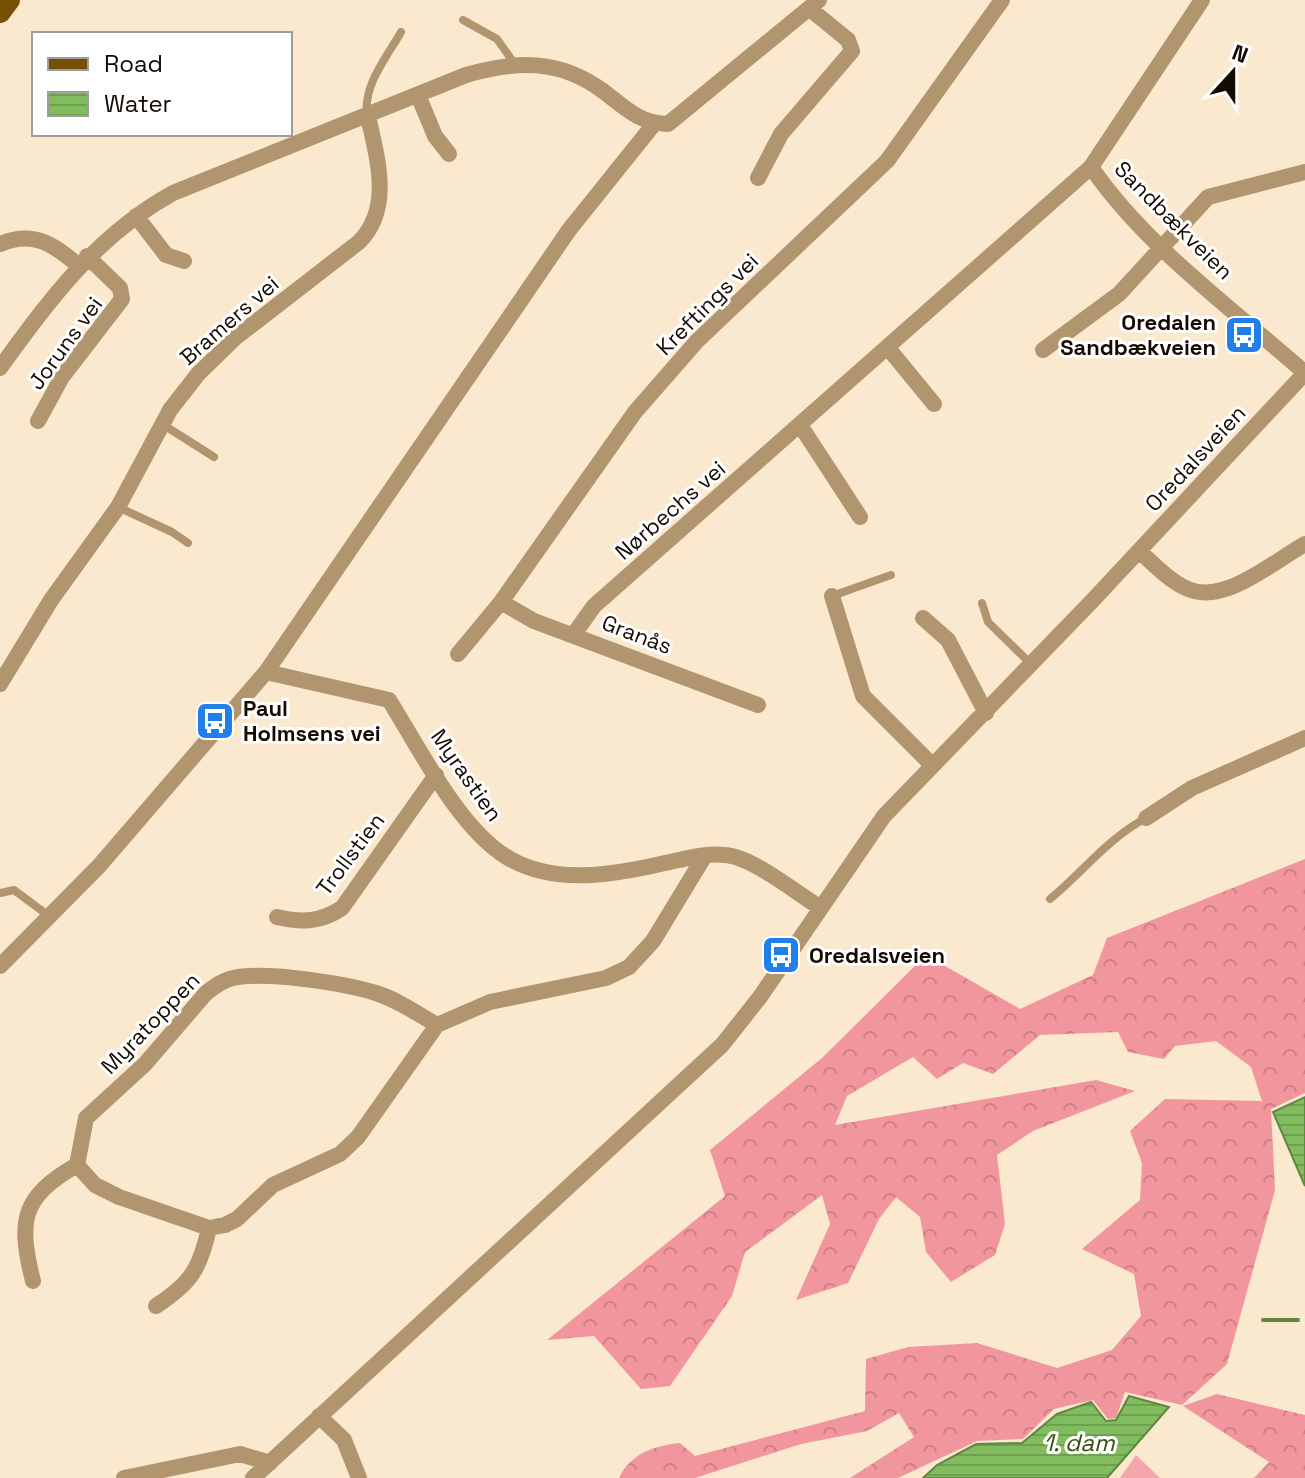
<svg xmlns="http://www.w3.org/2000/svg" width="1305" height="1478" viewBox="0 0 1305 1478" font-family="'Space Grotesk',sans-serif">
  <defs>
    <pattern id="forest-crowns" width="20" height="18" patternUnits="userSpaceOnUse" patternTransform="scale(2)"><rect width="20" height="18" fill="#f2969d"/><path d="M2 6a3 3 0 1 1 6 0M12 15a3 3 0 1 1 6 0" fill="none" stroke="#cf8085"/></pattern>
    <pattern id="water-rules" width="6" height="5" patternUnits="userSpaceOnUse" patternTransform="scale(2)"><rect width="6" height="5" fill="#81bc5e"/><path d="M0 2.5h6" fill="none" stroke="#6fa050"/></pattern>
  </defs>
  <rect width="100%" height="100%" fill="#fae8cf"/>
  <path fill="url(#forest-crowns)" d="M1305,859V1093L1271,1109L1275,1190L1227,1364L1182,1405L1125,1392L1116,1418L1108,1419L1093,1400L1054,1409L1023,1439L977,1441L898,1478H850L914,1437L899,1413L867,1431L801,1444L695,1478H619C631,1453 654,1446 680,1443L695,1456L865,1411L866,1359L908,1347L977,1343L1057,1368L1112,1350L1141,1316L1134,1274L1082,1249L1140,1200L1142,1163L1130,1131L1165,1099L1262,1101L1251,1067L1216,1041L1175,1046L1164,1059L1128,1052L1118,1032L1040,1035L993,1074L963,1063L937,1079L913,1057L847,1096L835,1125L1096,1080L1135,1091L1033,1131L997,1155L1005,1224L995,1255L951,1282L926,1252L920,1217L896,1197L879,1219L848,1283L796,1300L830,1224L822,1195L745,1252L732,1296L670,1386L641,1389L594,1336L547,1340L725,1196L710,1150L822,1058L926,955L1020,1009L1093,975L1107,938Z
    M1217,1394L1305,1415V1478H1254L1269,1462L1183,1406Z"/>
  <path fill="#f5a6ab" d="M1136,1455L1160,1478H1120Z"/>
  <path fill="url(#water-rules)" stroke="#608742" stroke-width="2" d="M1305,1097V1186L1273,1112Z
    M1129,1396L1169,1407L1107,1478H923L937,1465L976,1444L1022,1443L1057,1414L1091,1402L1106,1421L1116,1420Z"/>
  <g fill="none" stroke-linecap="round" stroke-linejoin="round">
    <path stroke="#608742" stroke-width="4" d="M1263,1320H1298"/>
    <path stroke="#b1956f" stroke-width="8" d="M463,20L497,39L514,63
      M367,115C363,85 387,57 401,32
      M162,424L214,457
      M118,507L172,532L188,543
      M832,596L891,575
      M982,603L988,622L1031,664
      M0,893L14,890L49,916
      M1050,899C1083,872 1107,839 1146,818"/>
    <path stroke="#b1956f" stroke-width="16" d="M418,95L435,136L449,154
      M1091,167C1146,247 1233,309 1305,373
      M758,178L781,134L852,51L848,40L810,9
      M136,216L166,255L184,261
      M0,244C34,230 53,244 79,266
      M888,348L934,404
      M1043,350L1119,294L1208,197L1305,172
      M0,368C50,299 97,235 173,193L466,75C516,61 558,58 603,91C624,107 640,124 668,124L819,0
      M38,421L62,377L122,299L120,288L87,256
      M800,425L860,517
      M1139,551C1154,564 1169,581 1188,589C1225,605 1274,561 1305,544
      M832,596L863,696L932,765
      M501,602L534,621L758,705
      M923,618L948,640L986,713
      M574,634L594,606L1091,167L1202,0
      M458,654L501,602L635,412L697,341L887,161L1002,0
      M266,672L389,700C420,749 457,825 505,856C552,886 614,875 665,863C684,859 706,853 725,855C753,857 796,893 821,908
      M0,684L51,600L118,507L170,410L198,374L235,338L359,242C393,208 377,158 368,116
      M1146,818L1192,788L1305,738
      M277,917C302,923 321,922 342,908L436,775
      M0,966L99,866L266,672L569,230L654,124
      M77,1165L86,1118L145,1064L206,993C214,987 223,980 233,978C266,971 343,983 376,993C398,1000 418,1014 437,1025L490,1002L606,978L629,967L653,941L704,857
      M77,1165L95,1185L119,1197L209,1228L225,1225L237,1219L273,1185L340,1154L358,1137L437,1025
      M33,1281C18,1221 21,1197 77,1165
      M156,1306C191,1283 200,1269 209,1228
      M319,1416L344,1440L359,1478
      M124,1478L240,1454L270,1463
      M253,1478L722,1045L760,997L884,816L1093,600L1305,373"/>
    <path stroke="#775007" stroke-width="22" d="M0,12L9,0"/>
  </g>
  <defs>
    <symbol id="bus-square" viewBox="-11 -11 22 22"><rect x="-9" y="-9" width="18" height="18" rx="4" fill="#207fe8" stroke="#fff"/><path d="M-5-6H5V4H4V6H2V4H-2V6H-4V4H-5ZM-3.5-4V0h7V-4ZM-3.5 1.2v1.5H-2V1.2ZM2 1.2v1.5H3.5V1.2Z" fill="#fff"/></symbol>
  </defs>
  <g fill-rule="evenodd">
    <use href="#bus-square" x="1222" y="313" width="44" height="44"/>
    <use href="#bus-square" x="193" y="699" width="44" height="44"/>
    <use href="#bus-square" x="759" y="933" width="44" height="44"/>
  </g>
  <g text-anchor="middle" stroke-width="6" stroke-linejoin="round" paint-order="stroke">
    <g font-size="22" fill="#140a00" stroke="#fff">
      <text transform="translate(1174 220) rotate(45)" y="8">Sandbækveien</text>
      <text transform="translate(707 304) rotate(-45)" y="8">Kreftings vei</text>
      <text transform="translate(229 320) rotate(-41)" y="8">Bramers vei</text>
      <text transform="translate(65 343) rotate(-54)" y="8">Joruns vei</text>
      <text transform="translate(1195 458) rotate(-47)" y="8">Oredalsveien</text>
      <text transform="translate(670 510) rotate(-41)" y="8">Nørbechs vei</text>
      <text transform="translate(637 634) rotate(21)" y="8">Granås</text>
      <text transform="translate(467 775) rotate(55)" y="8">Myrastien</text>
      <text transform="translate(350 854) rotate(-53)" y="8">Trollstien</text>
      <text transform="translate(150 1023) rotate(-46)" y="8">Myratoppen</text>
    </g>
    <g font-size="22" font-weight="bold" fill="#140a00" stroke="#fff" text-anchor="start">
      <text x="1216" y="330" text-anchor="end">Oredalen<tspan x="1216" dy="25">Sandbækveien</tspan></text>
      <text x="243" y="716">Paul<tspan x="243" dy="25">Holmsens vei</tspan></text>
      <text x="809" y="963">Oredalsveien</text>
    </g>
    <g font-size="24" font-style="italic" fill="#2f5414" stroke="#fff">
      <text x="1079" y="1451">1. dam</text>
    </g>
  </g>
  <rect x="32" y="32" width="260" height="104" fill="#ffffff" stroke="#a19d99" stroke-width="2"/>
  <rect x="48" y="58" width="40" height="12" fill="#775007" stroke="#a19d99" stroke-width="2"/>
  <text x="104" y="72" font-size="24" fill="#140a00">Road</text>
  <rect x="48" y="92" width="40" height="24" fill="url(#water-rules)" stroke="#a19d99" stroke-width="2"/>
  <text x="104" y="112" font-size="24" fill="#140a00">Water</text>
  <g transform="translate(1233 72) rotate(21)" stroke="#ffffff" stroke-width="6" paint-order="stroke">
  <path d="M0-6L14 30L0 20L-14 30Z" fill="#140a00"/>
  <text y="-12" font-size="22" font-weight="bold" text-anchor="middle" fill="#140a00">N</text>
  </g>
</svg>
